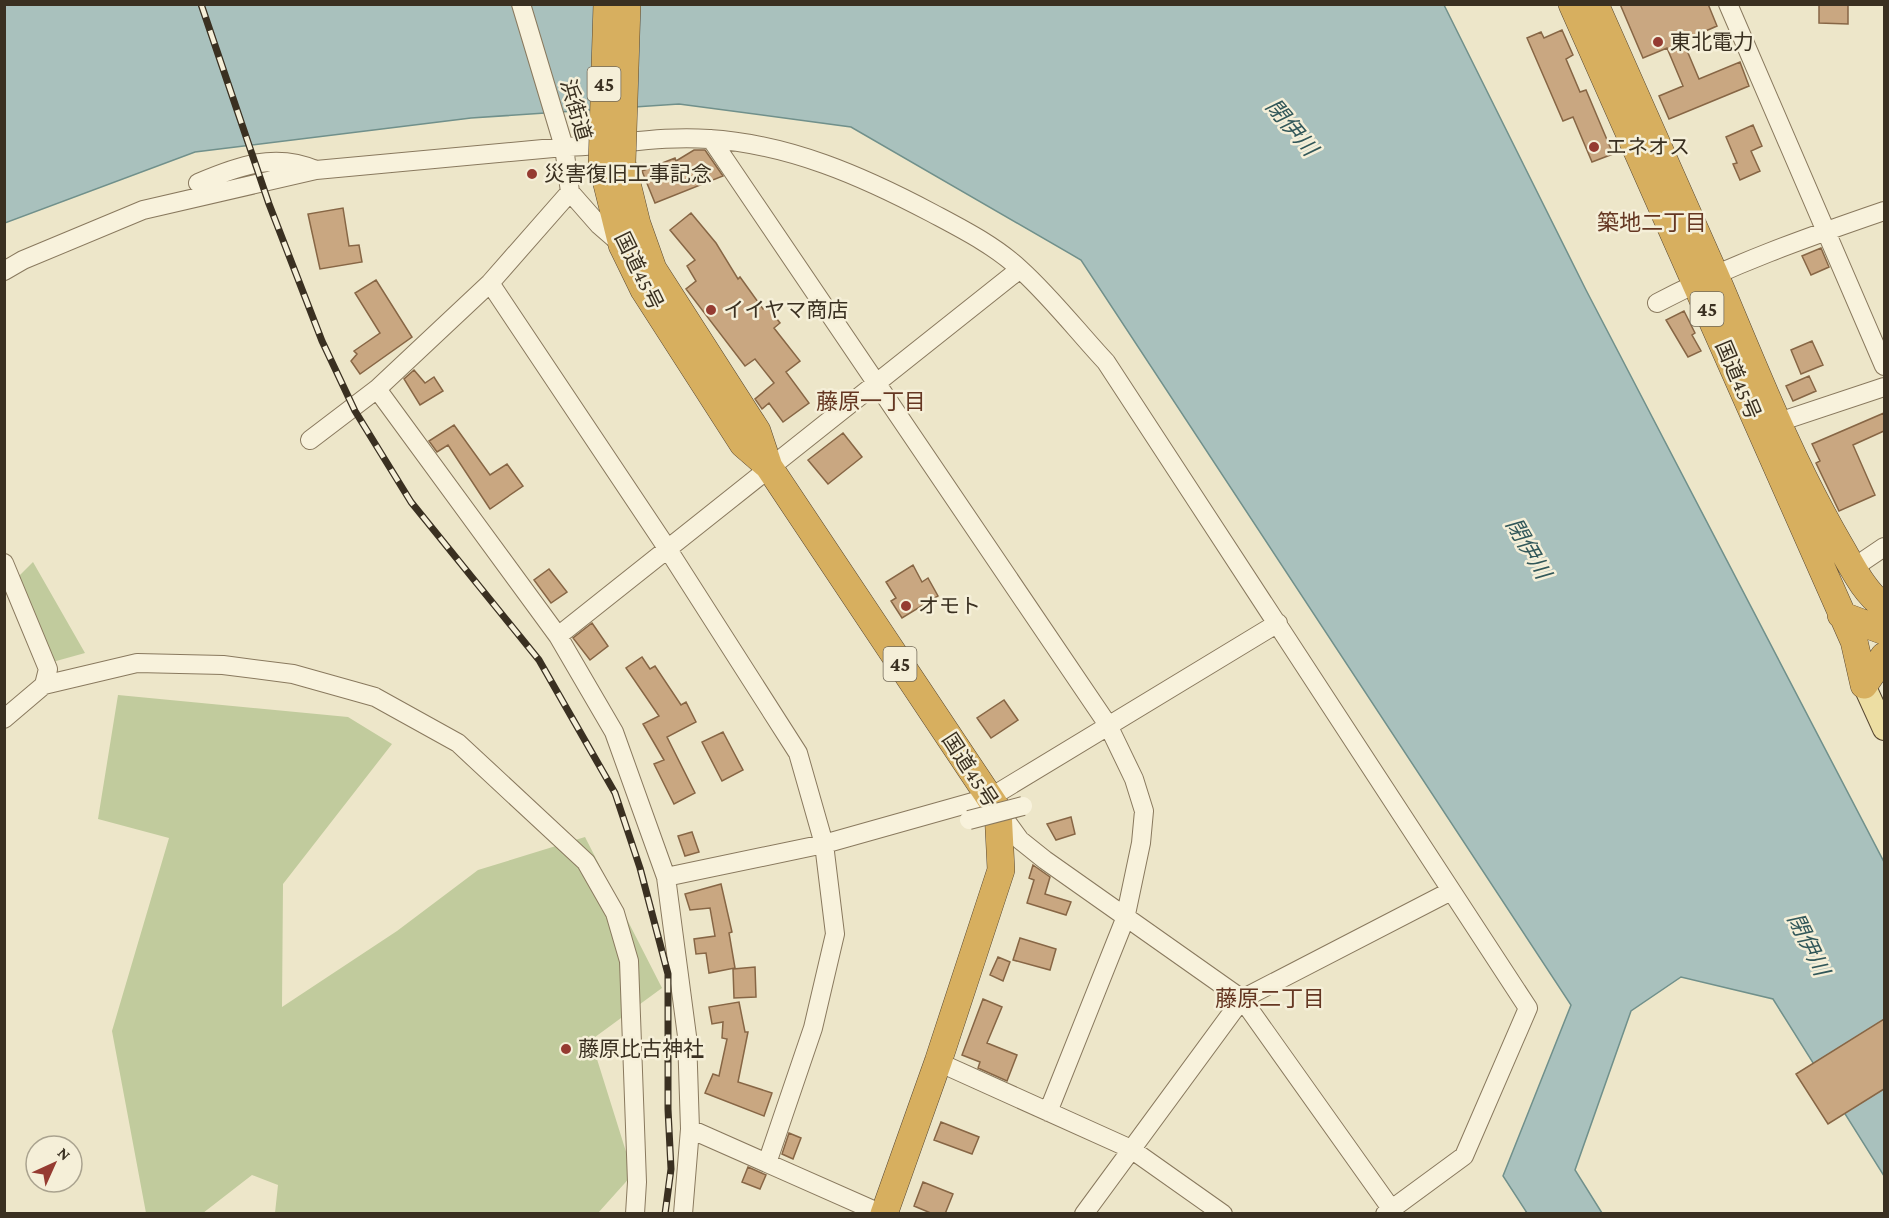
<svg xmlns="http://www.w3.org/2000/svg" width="1889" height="1218" viewBox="0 0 1889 1218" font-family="'Crimson Pro','Noto Sans JP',serif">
  <rect width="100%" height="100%" fill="#ede6c9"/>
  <path fill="#c1cb9d" d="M33,562L85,653L49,663L16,579Z
    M118,695L348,717L392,744L283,884L282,1007L397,931L478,870L585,837L662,988L591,1040L633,1174L598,1213H275L278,1185L252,1175L203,1213H146L112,1031L169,838L98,819Z"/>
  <path fill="#a9c1bd" stroke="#70908b" stroke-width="1.5" d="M5,5H1444L1586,290L1884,862V1176L1773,999L1681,977L1631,1011L1575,1170L1602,1213H1527L1503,1176L1571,1005L1081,260L851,127L679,104L471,118L195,152L5,223Z"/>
  <path fill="#c9a781" stroke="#876645" stroke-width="1.5" d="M1620,4H1708L1717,26L1683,41L1699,79L1740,62L1749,86L1669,119L1659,96L1683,86L1667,48L1643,58Z
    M1819,5H1848V24L1819,23Z
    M1562,30L1573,55L1566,59L1580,92L1586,90L1613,154L1592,162L1573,117L1563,121L1527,38L1541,32L1544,38Z
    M1753,125L1762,146L1751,151L1760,171L1740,180L1733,164L1737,163L1726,137Z
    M694,150H705L723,176L655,203L642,171L675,158L676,161Z
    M343,208L349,246L359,245L362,262L320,269L308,214Z
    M691,213L716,243L738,279L740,277L763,309L767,306L780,323L774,328L800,361L786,372L809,403L783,422L769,403L762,409L755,399L774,383L755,359L745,366L686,289L696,281L687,266L695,260L670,230Z
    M1821,248L1829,267L1811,275L1802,256Z
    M376,280L412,337L360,374L351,361L357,354L354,351L380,333L355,293Z
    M1684,311L1695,333L1692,335L1701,351L1688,357L1666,320Z
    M1812,341L1823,365L1801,374L1791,350Z
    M414,370L425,383L434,377L443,391L420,405L404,379Z
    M1809,376L1816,391L1793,401L1786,386Z
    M1884,413V431L1853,445L1875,495L1839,511L1816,463L1820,461L1812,444Z
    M454,425L490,475L507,464L523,486L490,509L448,445L437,452L429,441Z
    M843,433L862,457L828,484L808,460Z
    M913,565L922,582L928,578L938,596L902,618L891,601L896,598L886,582Z
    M549,569L567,592L551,603L534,580Z
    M592,623L608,646L590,660L573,638Z
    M642,657L650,669L655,666L681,705L686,702L696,722L667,737L695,793L674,804L654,764L664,760L643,724L659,716L626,668Z
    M1004,700L1018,720L991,738L977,718Z
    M723,732L743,770L722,781L702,742Z
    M1071,817L1075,834L1056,840L1047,824Z
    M692,832L699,852L685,856L678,836Z
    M1033,865L1050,877L1045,894L1071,902L1066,915L1027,903L1034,880L1029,878Z
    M721,884L732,932L729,933L735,968L709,973L706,953L696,954L694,939L715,936L710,908L690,910L685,894Z
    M1020,938L1056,949L1050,970L1013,960Z
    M998,957L1010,962L1003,981L990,975Z
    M755,967L756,997L734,998L733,969Z
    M983,999L1002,1007L987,1043L1017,1055L1007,1081L978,1068L980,1062L962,1055Z
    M739,1002L745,1032H748L738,1082L772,1093L764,1116L705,1093L713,1074L719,1076L727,1039L722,1038L723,1022L712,1024L709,1007Z
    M1884,1019V1089L1828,1124L1796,1074Z
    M941,1122L979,1137L972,1154L934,1140Z
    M789,1133L801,1138L793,1159L782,1154Z
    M748,1167L766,1175L760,1189L742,1182Z
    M923,1182L953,1194L945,1214H933L914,1206Z"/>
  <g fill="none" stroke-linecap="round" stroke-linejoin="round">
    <defs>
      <path id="minor" d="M521,4L564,147L570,192L599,225L622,245
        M1728,4L1884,366
        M711,139L1108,725L1134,779L1144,811L1141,843L1125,919L1048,1112
        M198,183C238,166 275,152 316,170
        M570,192L490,283L377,389L558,636L614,732L666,877L824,844L991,797L1278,623
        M4,271L23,260L143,210L316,170L564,147C613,146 660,135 709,139C789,144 862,176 932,213C962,229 994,245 1020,269C1051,297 1078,332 1106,362L1528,1008L1464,1156L1385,1214
        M490,283L667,548L798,753L824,844L835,934L813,1028L767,1163
        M1657,303C1729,265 1808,237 1884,211
        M1767,426L1884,387
        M310,440L377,389
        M4,563L48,669L44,685L4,719
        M1853,568L1884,547
        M558,636L1020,269
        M44,685L137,663L223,665L293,674L375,697L458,743L586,862L615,913L629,961L637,1182L635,1214
        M999,811L1020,840L1045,860L1242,999L1392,1210
        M666,877L687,1036L690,1129L683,1214
        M938,1062L1131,1149L1223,1214
        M690,1129L882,1214
        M1084,1214L1242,999L1451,891"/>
      <path id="major" d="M1864,685L1884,729"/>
      <path id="highway" d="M1572,4L1854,641L1864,685
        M1595,4C1635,95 1676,185 1715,275C1754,367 1789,458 1839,544C1851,564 1864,593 1884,606
        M622,163L637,224L653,269L757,431L769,467L998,810L1001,870L938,1062L884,1214
        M602,164L622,245L644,290L743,444L766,464
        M1841,615L1884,631
        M1864,685L1884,656"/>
    </defs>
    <use href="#minor" stroke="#89795e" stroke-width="20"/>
    <use href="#major" stroke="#574732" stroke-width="24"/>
    <use href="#highway" stroke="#574732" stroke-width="28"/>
    <use href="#minor" stroke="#f8f2dc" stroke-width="18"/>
    <use href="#major" stroke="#eddea3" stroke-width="22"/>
    <use href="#highway" stroke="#d7af5f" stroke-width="27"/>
    <defs>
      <path id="rail" d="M201,4L269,204L322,341L355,411L411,502L539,660L615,793L640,868L668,974V1109L671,1169L665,1214"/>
    </defs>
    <use href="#rail" stroke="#3a3021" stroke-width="7"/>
    <use href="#rail" stroke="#f5efd8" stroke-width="4.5" stroke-dasharray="14" stroke-linecap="butt"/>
    <defs>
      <path id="minor-bridge" d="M969,820L1023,806"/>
      <path id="highway-bridge" d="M622,163L627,4
        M602,164L607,4"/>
    </defs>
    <use href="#minor-bridge" stroke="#89795e" stroke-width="20" stroke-linecap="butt"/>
    <use href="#highway-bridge" stroke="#574732" stroke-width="28" stroke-linecap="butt"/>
    <use href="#minor-bridge" stroke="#f8f2dc" stroke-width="18"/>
    <use href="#highway-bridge" stroke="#d7af5f" stroke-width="27"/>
  </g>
  <g fill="#953b31" stroke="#f5efd8" stroke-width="2">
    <circle cx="1658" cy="42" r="6"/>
    <circle cx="1594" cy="147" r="6"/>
    <circle cx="532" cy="174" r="6"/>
    <circle cx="711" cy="310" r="6"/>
    <circle cx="906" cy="606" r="6"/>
    <circle cx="566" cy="1049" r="6"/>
  </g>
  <g text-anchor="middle" stroke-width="5" stroke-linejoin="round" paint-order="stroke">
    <g fill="#f5efd8" stroke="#726958" stroke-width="1.5">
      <rect x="587.5" y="67" width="33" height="34" rx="4.5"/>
      <rect x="1690.5" y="292" width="33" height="34" rx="4.5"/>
      <rect x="883.5" y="647" width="33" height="34" rx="4.5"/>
    </g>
    <g font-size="20" font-weight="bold" fill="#3a3021">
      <text x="604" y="91">45</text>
      <text x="1707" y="316">45</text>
      <text x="900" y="671">45</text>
    </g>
    <g font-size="21" fill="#3a3021" stroke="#f5efd8" text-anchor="start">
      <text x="1670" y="49">東北電力</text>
      <text x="1606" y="154">エネオス</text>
      <text x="544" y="181">災害復旧工事記念</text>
      <text x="723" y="317">イイヤマ商店</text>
      <text x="918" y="613">オモト</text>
      <text x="578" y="1056">藤原比古神社</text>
    </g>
    <g font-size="21" fill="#3a3021" stroke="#f5efd8">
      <text transform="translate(576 110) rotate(74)" y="7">浜街道</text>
      <text transform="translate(639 271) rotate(64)" y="7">国道45号</text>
      <text transform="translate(1738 380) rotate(67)" y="7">国道45号</text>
      <text transform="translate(970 770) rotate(57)" y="7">国道45号</text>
    </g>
    <g font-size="22" font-style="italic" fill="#315759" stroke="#f5efd8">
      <text transform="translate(1292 127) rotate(50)" y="8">閉伊川</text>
      <text transform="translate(1529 548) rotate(60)" y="8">閉伊川</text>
      <text transform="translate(1809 944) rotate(64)" y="8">閉伊川</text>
    </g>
    <g font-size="22" fill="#653722" stroke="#f5efd8">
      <text x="1652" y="230">築地二丁目</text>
      <text x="871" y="409">藤原一丁目</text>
      <text x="1270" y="1006">藤原二丁目</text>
    </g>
  </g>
  <rect width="1889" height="1218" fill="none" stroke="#3a3021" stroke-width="12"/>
  <g transform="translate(54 1164) rotate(45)"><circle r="28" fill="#f5efd8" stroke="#aaa38f" stroke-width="1.5"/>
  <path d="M0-4.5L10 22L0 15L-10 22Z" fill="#953b31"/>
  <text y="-9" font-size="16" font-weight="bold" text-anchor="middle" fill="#3a3021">N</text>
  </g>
</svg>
